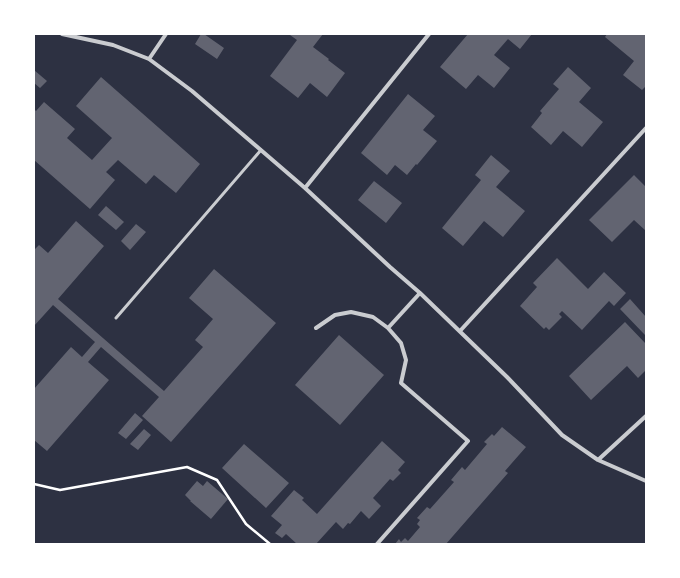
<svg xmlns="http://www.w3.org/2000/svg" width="680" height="578" viewBox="0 0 680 578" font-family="'Asap Condensed',sans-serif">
  <rect width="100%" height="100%" fill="#2d3142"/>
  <path fill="#626471" d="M201,34H204L224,48L217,59L195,44Z
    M291,34H323L313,47L329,59L328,60L345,73L327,97L310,83L298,98L270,76L297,40L290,35Z
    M468,34H532L520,49L508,39L494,55L510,68L494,88L478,75L466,89L440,67Z
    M607,34H646V86L642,90L623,75L634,61L605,37Z
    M568,67L591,88L579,102L603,122L582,147L563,131L551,145L531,127L542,113L540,111L559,89L553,84Z
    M34,70L47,81L40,88L34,83Z
    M101,77L200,164L176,193L154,175L146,184L118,160L106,172L115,180L90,209L34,160V109L36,111L44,102L75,129L67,138L92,160L112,138L76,106Z
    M408,94L435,116L423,130L437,141L417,165L416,164L407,175L395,165L387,175L361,153Z
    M491,155L510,171L496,187L525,211L503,237L484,221L463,246L442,228L481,180L475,175Z
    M634,175L646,187V231L634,220L612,242L589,220Z
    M374,181L402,203L386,223L358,200Z
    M106,206L124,222L116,230L98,215Z
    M76,221L104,246L58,299L164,391L203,347L195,340L213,319L189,298L214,269L276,323L171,442L142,416L159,397L101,347L88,362L109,380L47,451L34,440V389L71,347L82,357L95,342L53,305L34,326V250L39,245L48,253Z
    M136,224L146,232L130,250L121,241Z
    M557,258L588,289L604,272L626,293L614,306L609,301L582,330L562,311L559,314L562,317L549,330L546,327L544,329L520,306L537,287L533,283Z
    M630,299L646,317V334L645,335L620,309Z
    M625,322L646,344V370L638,378L627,366L591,400L569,376Z
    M339,335L384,375L340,425L295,385Z
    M135,413L143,420L126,439L118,433Z
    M502,427L526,447L505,471L508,473L446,544H395L399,539L401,542L405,538L408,541L420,527L417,524L420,520L417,518L427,507L430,509L454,482L451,480L462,467L465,470L487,444L484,442L492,434L494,436Z
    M144,429L151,435L138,450L130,444Z
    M382,441L405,462L398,470L401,473L393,481L390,479L373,498L381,506L369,519L361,511L350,524L348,523L343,529L336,522L316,544H297L286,534L282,538L275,533L282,525L271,516L294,490L304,498L302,500L317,514Z
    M244,444L289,483L266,508L222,468Z
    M197,481L203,486L207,481L228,499L211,519L190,501H191L185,495Z"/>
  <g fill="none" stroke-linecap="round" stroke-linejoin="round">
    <path stroke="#fff" stroke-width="2.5" d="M34,484L60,490L187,467L217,480L246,524L270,544"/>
    <path stroke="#caccd0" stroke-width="3" d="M116,318L261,150"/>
    <path stroke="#caccd0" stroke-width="4" d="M62,34L113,45L149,59L192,91L305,188L390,267L420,293L507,377L562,435L598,460L646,481
      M149,59L166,34
      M305,188L429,34
      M316,328L335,315L351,312L373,317L388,328L401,343L406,360L401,383L468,441L377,544
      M388,328L420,293
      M460,331L646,128
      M598,460L646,416"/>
  </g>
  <rect width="680" height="578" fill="none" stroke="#ffffff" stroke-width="70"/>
</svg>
